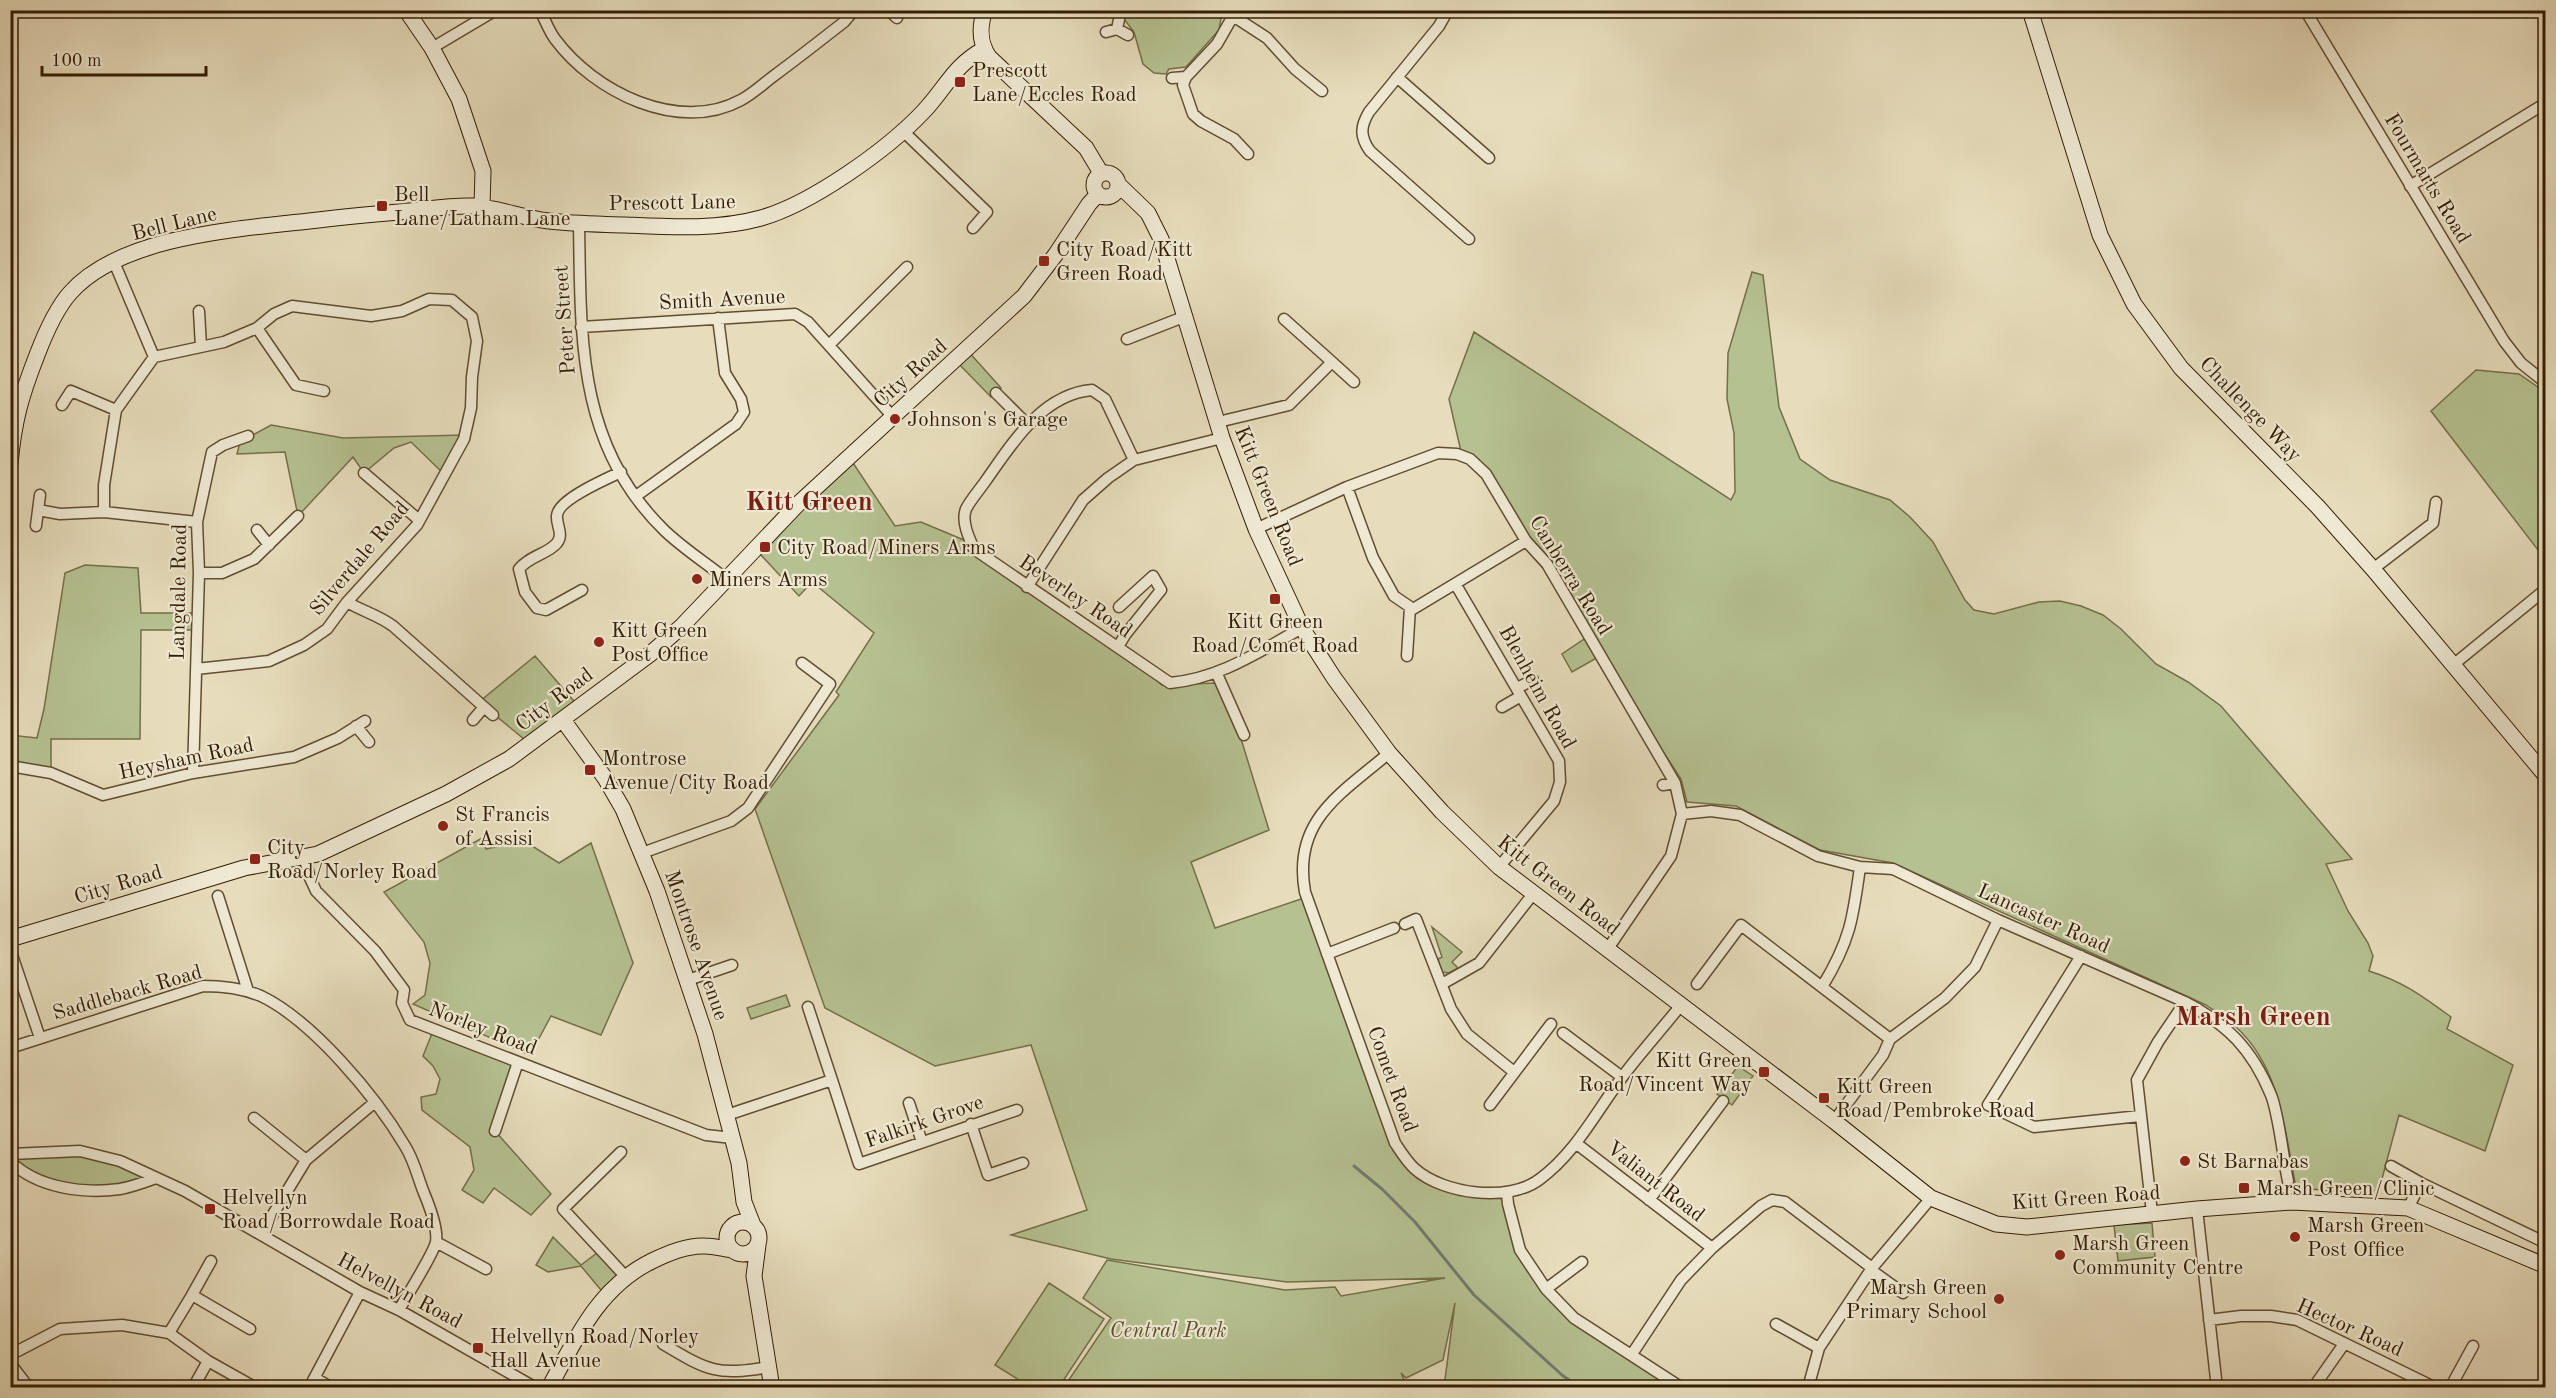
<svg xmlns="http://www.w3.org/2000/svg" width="2556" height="1398" viewBox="0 0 2556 1398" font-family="'Old Standard TT',serif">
  <rect width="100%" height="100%" fill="#e7ddbc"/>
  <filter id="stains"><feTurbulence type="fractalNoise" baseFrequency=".00333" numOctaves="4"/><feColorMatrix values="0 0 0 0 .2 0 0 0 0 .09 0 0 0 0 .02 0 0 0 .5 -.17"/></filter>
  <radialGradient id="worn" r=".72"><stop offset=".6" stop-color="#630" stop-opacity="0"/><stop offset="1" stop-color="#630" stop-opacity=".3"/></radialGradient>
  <path fill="#b6c191" stroke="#746f4a" stroke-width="1.5" d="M1208,10L1221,18L1219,30L1186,67L1169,69L1166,74L1154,73L1143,64L1134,32L1124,19L1126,11Z
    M1752,272L1763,275L1779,407L1800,459L1830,480L1890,500L1910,517L1933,542L1965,600L1974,610L1994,614L2039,602L2060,601L2081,606L2103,615L2121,629L2156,664L2188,682L2221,706L2352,859L2326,864L2348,911L2368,943L2373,956L2369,971C2404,982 2422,996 2451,1017L2447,1029L2513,1065L2485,1151L2399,1115L2378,1194L2296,1188C2285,1132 2281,1068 2236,1027C2227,1019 2216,1012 2206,1005L1893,863L1820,850L1736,806L1687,802L1681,779L1600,656L1572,672L1562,654L1587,637L1489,480L1462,456L1449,399L1474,332L1731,500L1735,492L1734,433L1727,399L1728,353Z
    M967,350L1001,388L991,397L956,361Z
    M2476,370L2519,374L2545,392V559L2431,411Z
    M271,425L343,438L465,435L445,475L411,442L394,448L364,473L353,457L298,516L285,452L237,454L240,442Z
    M849,457L895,526L921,522L971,543L1118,647L1162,685L1216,683L1242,742L1269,830L1191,862L1215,928L1307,897L1395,1143L1437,1183L1507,1193L1520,1249L1574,1318L1689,1387H1444L1455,1303L1443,1360L1406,1378L1401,1373L1407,1387H1064L1111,1318L1083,1298L1107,1260L1285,1290L1335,1287L1341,1296L1445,1278L1287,1282L1111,1259L1011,1235L1087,1210L1031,1045L935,1066L825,1008L755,809L839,695L836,692L874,633L812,582L799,596L759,553Z
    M85,565L138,568L141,613H198L197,630H141L140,739H51V773L11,766L10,735L37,738L44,709L65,573Z
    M535,656L579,707L530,744L479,702Z
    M482,838L486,849L523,840L559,863L591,843L633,963L601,1035L551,1016L530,1055L413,1004L425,995L430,963L424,942L384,892Z
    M1432,927L1462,952L1452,962L1458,968L1449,973L1442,972L1438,959L1442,957Z
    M786,995L790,1006L751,1019L747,1008Z
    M433,1031L518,1062L495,1131L551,1194L531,1215L494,1188L483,1203L462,1190L474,1170L470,1147L422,1110L421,1097L436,1094L440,1079L433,1066L423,1056Z
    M1738,1066L1753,1076L1732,1105L1717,1094Z
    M66,1151L117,1160L156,1178L104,1190L62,1187L21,1172L11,1154Z
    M2152,1223L2155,1257L2118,1261L2114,1225Z
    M553,1237L581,1265L601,1250L625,1276L605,1295L581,1266L548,1272L536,1265Z
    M1049,1283L1104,1319L1059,1387H1030L995,1365Z"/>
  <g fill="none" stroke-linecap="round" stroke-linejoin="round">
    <path stroke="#707b70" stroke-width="3" d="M1354,1166L1382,1189L1415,1222L1474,1295L1562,1375L1580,1388"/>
    <defs>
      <path id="street" d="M540,10C545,20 549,31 555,39C594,92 679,134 741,100C753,94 764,83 775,75C798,58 821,40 844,22L854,10
        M888,10L897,18
        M1224,10L1267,38L1295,69L1322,91
        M1448,10L1439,26L1369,112C1360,127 1360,137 1370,151L1469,239
        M2305,10L2504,341L2521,363L2546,383
        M1233,16L1217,44L1186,77L1183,85L1193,114L1201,121L1234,139L1248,154
        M1117,29L1121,10
        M1106,32L1117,29L1128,35
        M432,48L496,10
        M1397,77L1489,158
        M1172,78L1186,77
        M903,131L987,212L973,228
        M2410,186L2546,103
        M579,223C581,336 576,445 665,531C684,549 706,563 726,579
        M114,262L154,357
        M199,311L201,347
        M581,327L795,314L808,322L893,417
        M257,328L296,385L324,391
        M1127,339L1186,316
        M829,345L907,267
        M1332,362L1354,382
        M996,393L1028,425
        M62,405L71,391L116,410
        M1218,422L1289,405L1332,362L1284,319
        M1134,460L1105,399L1092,390C1043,394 1013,442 987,479C981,488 971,499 966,509C961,521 969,538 974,549L1170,683C1221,678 1258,652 1302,628
        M364,473L419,520
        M1347,487L1373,558L1394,596L1413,609L1526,541
        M636,496L736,424L744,412L741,399L725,373L718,318
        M38,510L60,514L104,512L197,522
        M104,512V485L116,410L154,357L224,342L257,328L274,314L292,306L371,316L402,311L429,299L452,300L472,317L477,341L472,377L471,408L464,439L417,525L347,602L327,629L304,645L269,661L196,669
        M36,526L40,495
        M1256,529L1347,487L1438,453L1457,454L1470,459L1486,474L1526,541L1547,564L1675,783L1682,814L1671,856L1607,950
        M257,530L269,545
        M2373,569L2433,523L2436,502
        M199,573H222L254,559L298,516
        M1456,585L1559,761L1560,782L1554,801L1499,867
        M1027,587L1083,500L1108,478L1134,460L1222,438
        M582,590L546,610L537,608L525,592L519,569C529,556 548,554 557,543C564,534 556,525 557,516C557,500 606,479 621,472
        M347,602C362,611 378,615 393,626L493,715
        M1118,647L1125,635L1161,590L1153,576L1119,607
        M1407,656L1410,607
        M2453,665L2546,589
        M1217,674L1244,735
        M1517,688L1533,680
        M1502,707L1521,696
        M473,720L484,707
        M356,726L369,742
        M1389,753C1341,794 1292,820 1305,892L1395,1143C1401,1152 1407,1162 1415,1169C1443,1194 1509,1203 1540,1179C1577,1151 1595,1113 1623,1076C1641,1052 1662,1029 1681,1005
        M10,766L51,773L103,795L193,773L294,757L338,738L365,721
        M193,773L199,573L197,522L212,452L223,445L248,436
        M1663,785L1675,783
        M1682,814L1711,811L1740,815L1818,856L1860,867L1893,869L1998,920L2185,1002C2228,1025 2252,1049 2271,1095C2279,1115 2283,1158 2288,1181
        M642,853L731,821L748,808L830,684L802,663
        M304,856L310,878L316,891L375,951L404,990L402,1003L410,1020L706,1135L732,1138
        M1860,867C1853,919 1850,941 1822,987L1890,1039
        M218,896L248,991
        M1405,924L1416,919L1451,1009L1467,1034L1514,1072
        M10,949L40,1038
        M1327,954L1394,928
        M2081,956L1988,1105L2034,1127L2140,1116
        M688,980L732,965
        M1442,984L1479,963L1533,894
        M1697,984L1741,925L1822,987
        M808,1007L832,1080
        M1563,1033L1622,1077
        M10,1048L203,986C223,986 242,988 261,996C313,1021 376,1097 405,1146C414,1160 418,1178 424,1193C429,1205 438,1229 436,1242C434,1253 406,1297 399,1310
        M909,1103L922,1142
        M1490,1105L1551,1024
        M727,1115L832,1080L859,1164L1017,1110
        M254,1118L306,1160
        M1834,1121L1883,1055L1890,1039L1945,998L1975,967L1998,920
        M971,1124L988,1175L1023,1163
        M495,1131L518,1062
        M1577,1144L1712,1248
        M621,1152L563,1209L625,1276
        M10,1154L80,1151L120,1161L185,1191L360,1292L399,1310L536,1388
        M10,1161C37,1188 83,1194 120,1189C132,1187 145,1182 156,1178
        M2391,1166L2421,1183
        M1507,1193L1508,1204L1520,1250L1546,1289L1574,1318L1682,1388
        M1649,1200L1723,1101
        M2408,1208L2421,1183L2546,1243
        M2197,1209L2217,1388
        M2152,1213L2137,1080L2158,1042L2185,1002
        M261,1234L306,1160L375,1102
        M436,1242L486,1269
        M1871,1270L1903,1293
        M1546,1289L1582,1262
        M192,1295L211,1261
        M2209,1320L2241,1316H2271L2297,1320L2436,1388
        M1776,1324L1819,1348
        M169,1333L192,1295L250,1329
        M663,1344C708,1371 717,1376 769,1367
        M1632,1354L1681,1280L1712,1248L1761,1206L1772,1200L1785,1202L1872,1268
        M10,1355L60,1329L122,1325L169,1333L208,1361L256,1388
        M10,1363L29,1388
        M315,1378L332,1388
        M193,1388L208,1361
        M309,1388L360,1292
        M1808,1388L1819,1348L1872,1268L1931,1198
        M2313,1388L2344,1344
        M2450,1388L2473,1346"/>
      <path id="secondary" d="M406,10L432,48L459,99L483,171L482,207
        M985,10C979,27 979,42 989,57L1086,148L1101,173
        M2030,10L2100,235L2134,304L2181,368L2318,507L2373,569L2546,776
        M1094 185a12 12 0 1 1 24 0a12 12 0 1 1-24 0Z
        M1119,185L1148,213L1161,239L1222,438L1256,529L1302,628L1334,678L1389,753L1442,812L1499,867L1834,1121L1931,1198L1996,1224L2027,1227L2197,1209L2292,1202L2408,1208L2546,1266
        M10,464C14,420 21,396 37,355C45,334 55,310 70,293C120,236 238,229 309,221C342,217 375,214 409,211C430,209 452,205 473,206C499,208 523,218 549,221C574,224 600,224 626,225C670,227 718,230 761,218C811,204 887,150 923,112C946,88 953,66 984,49
        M563,720L605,778L623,809L657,891L705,1034L739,1163L744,1202L753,1225
        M10,939L244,868L318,854L446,794L509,759L649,655L681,627L798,504L1024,296L1056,254L1089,204L1098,194
        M727 1238a16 16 0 1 1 32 0a16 16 0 1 1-32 0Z
        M758,1245L754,1276L772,1388
        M549,1388C576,1338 599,1287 652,1261C668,1253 687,1245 705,1246C714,1246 724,1249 733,1250"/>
    </defs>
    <use href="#street" stroke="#604d31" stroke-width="13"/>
    <use href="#secondary" stroke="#331d03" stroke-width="17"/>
    <use href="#street" stroke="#efe9d3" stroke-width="10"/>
    <use href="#secondary" stroke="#efe9d3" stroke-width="15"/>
  </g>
  <g fill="#8f2418" stroke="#efe9d3" stroke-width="2">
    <rect x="954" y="76" width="12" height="12" rx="3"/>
    <rect x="376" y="200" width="12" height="12" rx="3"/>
    <rect x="1038" y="255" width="12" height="12" rx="3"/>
    <circle cx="895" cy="419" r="6"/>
    <rect x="759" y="541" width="12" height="12" rx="3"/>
    <circle cx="697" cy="579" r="6"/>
    <rect x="1269" y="593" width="12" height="12" rx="3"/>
    <circle cx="599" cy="642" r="6"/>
    <rect x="584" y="764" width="12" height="12" rx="3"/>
    <circle cx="443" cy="826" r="6"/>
    <rect x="249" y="853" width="12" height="12" rx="3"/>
    <rect x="1758" y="1066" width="12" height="12" rx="3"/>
    <rect x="1818" y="1092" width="12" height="12" rx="3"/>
    <circle cx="2185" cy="1161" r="6"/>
    <rect x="2238" y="1182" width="12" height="12" rx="3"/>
    <rect x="204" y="1203" width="12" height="12" rx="3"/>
    <circle cx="2295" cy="1237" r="6"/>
    <circle cx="2060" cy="1255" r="6"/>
    <circle cx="1999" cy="1299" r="6"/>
    <rect x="472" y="1342" width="12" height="12" rx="3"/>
  </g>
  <g text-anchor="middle" stroke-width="4.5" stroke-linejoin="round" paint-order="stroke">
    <g font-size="21" fill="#331d03" stroke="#efe9d3" text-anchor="start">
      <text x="972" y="77">Prescott<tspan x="972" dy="24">Lane/Eccles Road</tspan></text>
      <text x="394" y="201">Bell<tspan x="394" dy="24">Lane/Latham Lane</tspan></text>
      <text x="1056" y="256">City Road/Kitt<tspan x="1056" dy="24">Green Road</tspan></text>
      <text x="907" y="426">Johnson's Garage</text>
      <text x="777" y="554">City Road/Miners Arms</text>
      <text x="709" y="586">Miners Arms</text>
      <text x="1275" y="628" text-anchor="middle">Kitt Green<tspan x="1275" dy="24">Road/Comet Road</tspan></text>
      <text x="611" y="637">Kitt Green<tspan x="611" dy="24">Post Office</tspan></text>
      <text x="602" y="765">Montrose<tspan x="602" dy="24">Avenue/City Road</tspan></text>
      <text x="455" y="821">St Francis<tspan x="455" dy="24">of Assisi</tspan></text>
      <text x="267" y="854">City<tspan x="267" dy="24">Road/Norley Road</tspan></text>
      <text x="1752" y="1067" text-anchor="end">Kitt Green<tspan x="1752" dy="24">Road/Vincent Way</tspan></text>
      <text x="1836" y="1093">Kitt Green<tspan x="1836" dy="24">Road/Pembroke Road</tspan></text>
      <text x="2197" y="1168">St Barnabas</text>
      <text x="2256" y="1195">Marsh Green/Clinic</text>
      <text x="222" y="1204">Helvellyn<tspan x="222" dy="24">Road/Borrowdale Road</tspan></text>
      <text x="2307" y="1232">Marsh Green<tspan x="2307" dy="24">Post Office</tspan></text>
      <text x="2072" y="1250">Marsh Green<tspan x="2072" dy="24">Community Centre</tspan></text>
      <text x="1987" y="1294" text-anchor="end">Marsh Green<tspan x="1987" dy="24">Primary School</tspan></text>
      <text x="490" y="1343">Helvellyn Road/Norley<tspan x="490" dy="24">Hall Avenue</tspan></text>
    </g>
    <g font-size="21" fill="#331d03" stroke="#efe9d3">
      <text transform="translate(2428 178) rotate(59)" y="7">Fourmarts Road</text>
      <text transform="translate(672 202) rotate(-1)" y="7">Prescott Lane</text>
      <text transform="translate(174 223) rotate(-14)" y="7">Bell Lane</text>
      <text transform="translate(722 299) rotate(-3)" y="7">Smith Avenue</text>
      <text transform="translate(564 320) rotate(-94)" y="7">Peter Street</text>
      <text transform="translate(910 373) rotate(-42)" y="7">City Road</text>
      <text transform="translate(2251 409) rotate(46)" y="7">Challenge Way</text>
      <text transform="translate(1269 496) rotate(68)" y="7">Kitt Green Road</text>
      <text transform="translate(359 558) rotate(-50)" y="7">Silverdale Road</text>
      <text transform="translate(1571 575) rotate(58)" y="7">Canberra Road</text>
      <text transform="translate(178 592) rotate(-89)" y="7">Langdale Road</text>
      <text transform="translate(1076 596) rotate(34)" y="7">Beverley Road</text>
      <text transform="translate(1538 687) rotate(61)" y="7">Blenheim Road</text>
      <text transform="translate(554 699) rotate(-37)" y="7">City Road</text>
      <text transform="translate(186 758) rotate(-12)" y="7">Heysham Road</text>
      <text transform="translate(118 884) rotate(-17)" y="7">City Road</text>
      <text transform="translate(1559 885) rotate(38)" y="7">Kitt Green Road</text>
      <text transform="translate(2044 918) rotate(24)" y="7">Lancaster Road</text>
      <text transform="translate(697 945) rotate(71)" y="7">Montrose Avenue</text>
      <text transform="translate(127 992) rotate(-16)" y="7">Saddleback Road</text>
      <text transform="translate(483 1028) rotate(21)" y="7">Norley Road</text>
      <text transform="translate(1393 1079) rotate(70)" y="7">Comet Road</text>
      <text transform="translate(924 1121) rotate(-19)" y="7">Falkirk Grove</text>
      <text transform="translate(1656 1181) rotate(38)" y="7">Valiant Road</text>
      <text transform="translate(2086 1197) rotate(-4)" y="7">Kitt Green Road</text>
      <text transform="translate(400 1290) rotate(28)" y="7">Helvellyn Road</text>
      <text transform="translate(2350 1327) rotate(24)" y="7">Hector Road</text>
    </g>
    <g font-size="21" font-style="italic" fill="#5a4e2e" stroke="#efe9d3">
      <text x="1168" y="1337">Central Park</text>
    </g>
    <g font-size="27" font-weight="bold" fill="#7a1f14" stroke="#efe9d3">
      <text x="809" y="510">Kitt Green</text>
      <text x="2253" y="1025">Marsh Green</text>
    </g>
  </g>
  <rect width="2556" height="1398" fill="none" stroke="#e7ddbc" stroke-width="36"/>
  <rect x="12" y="12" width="2532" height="1374" fill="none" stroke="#331d03" stroke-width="3"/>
  <rect x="18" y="18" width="2520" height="1362" fill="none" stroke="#331d03" stroke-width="1.5"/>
  <path d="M42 66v9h164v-9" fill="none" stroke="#331d03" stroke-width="3"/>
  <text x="51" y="66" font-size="18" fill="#331d03" stroke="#efe9d3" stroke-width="4.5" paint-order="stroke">100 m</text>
  <rect width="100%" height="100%" filter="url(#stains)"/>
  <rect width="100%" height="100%" fill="url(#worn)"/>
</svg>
